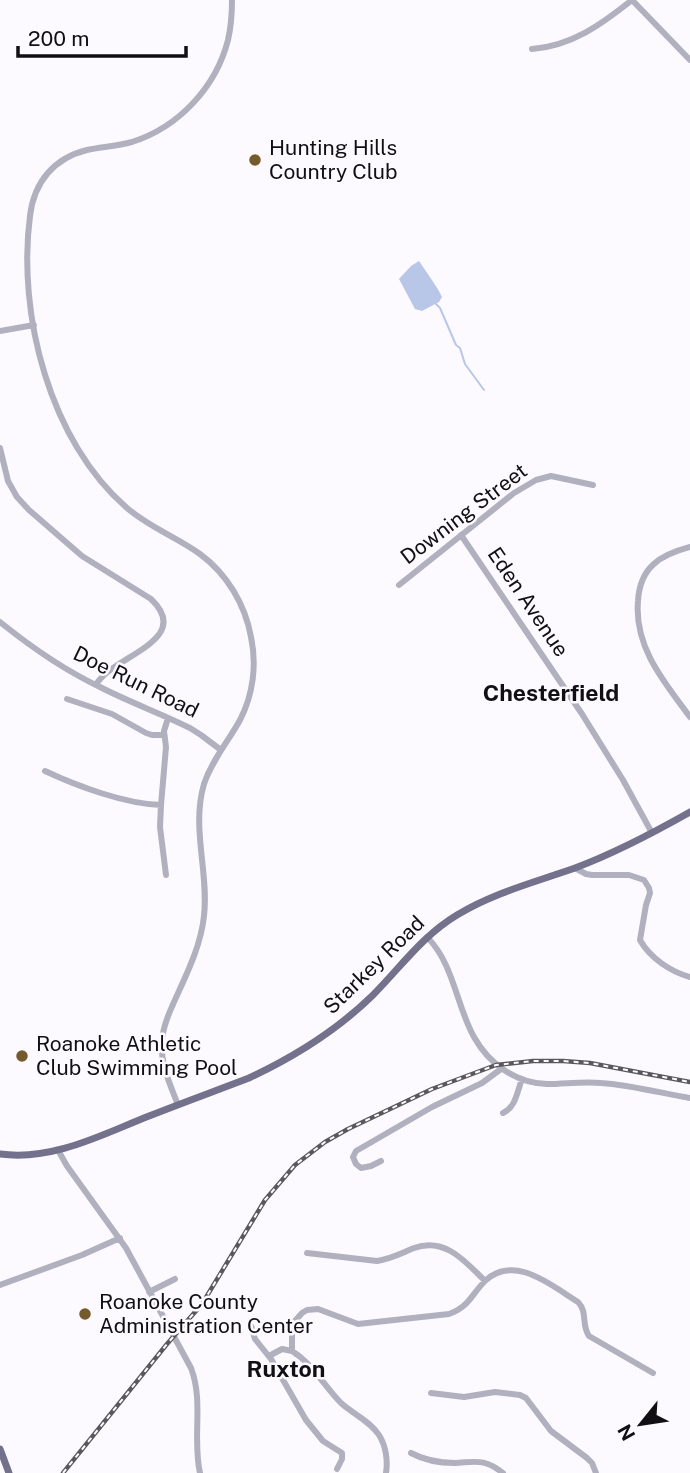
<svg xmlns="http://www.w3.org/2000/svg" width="690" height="1473" viewBox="0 0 690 1473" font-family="'Public Sans',sans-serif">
  <rect width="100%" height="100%" fill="#fdfaff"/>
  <path fill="#b8c7e7" d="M419,261C425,270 438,288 442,297L439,302L422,311L415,309L399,279L411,266Z"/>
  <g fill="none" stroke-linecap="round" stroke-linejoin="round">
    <path stroke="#b8c7e7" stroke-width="2" d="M436,304L440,308L456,345L460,348L465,364L484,390"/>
    <path stroke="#b1b0bf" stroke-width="6" d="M632,0L690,60
      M532,49C572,46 602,24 632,0
      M0,331L34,325
      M0,448L8,481L17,497L29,510L82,556L151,599C195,641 111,656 96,685
      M461,535L582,714L623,780L652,833
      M690,547C660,555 640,567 638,601C634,647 664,682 690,717
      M399,585L514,493L536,480L551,476L593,485
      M0,622C31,647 64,670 100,687C129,702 160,713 190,728L201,735L221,750
      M67,699L112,714L146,733L152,735H164
      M45,771C77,786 125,804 161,805
      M575,868L586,874L592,875H629L644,880L649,888L650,893L646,905L640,940C650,958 671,972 690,977
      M166,875L160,827L161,805L166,747L164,731L168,718
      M427,937C454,964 456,1005 474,1037C489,1064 516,1083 547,1084C565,1084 583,1081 601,1083C630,1085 661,1093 690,1098
      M178,1105C170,1084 160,1064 162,1041C163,1024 172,1007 179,991C190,967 201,943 204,916C209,872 191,828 204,784C212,760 228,742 240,720C253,695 257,665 251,637C245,604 227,574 200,554C176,537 149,527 127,508C50,442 17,314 30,216C34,182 54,158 87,150C102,147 117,146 132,142C179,127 216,87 228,40C231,27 232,13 232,0
      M503,1113C516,1107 517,1092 522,1079
      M58,1150L67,1166L126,1248L191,1368C204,1402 192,1438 200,1473
      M381,1161L371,1166L361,1168L356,1164L353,1157L356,1151L363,1147L432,1107L482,1083L501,1069
      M307,1253L377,1261C391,1259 402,1253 414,1248C445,1237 465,1261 485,1281
      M0,1285L82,1255L120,1238
      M149,1292L175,1279
      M251,1326L255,1339L271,1359L306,1420L323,1441L342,1453V1459L337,1469
      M269,1356L282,1349L292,1351
      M431,1393L464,1397L495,1392L520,1395L526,1398L551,1431L587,1458L592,1463L596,1473
      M411,1453C424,1460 441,1463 455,1463C476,1462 484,1458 503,1473
      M386,1473C388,1461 386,1446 379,1435C370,1421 353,1414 341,1403C324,1386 313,1364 292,1351V1332L295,1321L302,1313L307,1310L318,1309L358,1324L449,1314C469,1307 471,1295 485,1281C514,1253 552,1286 578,1302C588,1312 581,1325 589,1336L653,1373"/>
    <path stroke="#74718c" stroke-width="7" d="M0,1154C53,1161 101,1135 149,1116C182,1103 215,1091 249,1078C294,1057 336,1031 372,996C400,968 422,936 457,915C493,893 535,882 575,868C615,853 653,833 690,812
      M0,1449L9,1473"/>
    <defs>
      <path id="rail" d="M63,1473L167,1344L202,1304L265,1200L295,1165L325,1142L348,1129L432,1089L496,1065L533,1061H563L590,1063L690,1082"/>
    </defs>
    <use href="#rail" stroke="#5a585c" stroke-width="4.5"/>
    <use href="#rail" stroke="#fdfaff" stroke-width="2" stroke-dasharray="5" stroke-linecap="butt"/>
  </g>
  <g fill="#755b2c" stroke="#fdfaff" stroke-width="2.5">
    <circle cx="255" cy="160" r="7"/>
    <circle cx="22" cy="1056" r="7"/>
    <circle cx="85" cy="1314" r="7"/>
  </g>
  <g text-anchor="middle" stroke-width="5" stroke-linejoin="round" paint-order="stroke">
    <g font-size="21" fill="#110f12" stroke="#fdfaff" text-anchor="start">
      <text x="269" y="155">Hunting Hills<tspan x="269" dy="24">Country Club</tspan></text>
      <text x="36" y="1051">Roanoke Athletic<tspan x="36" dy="24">Club Swimming Pool</tspan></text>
      <text x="99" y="1309">Roanoke County<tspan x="99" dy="24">Administration Center</tspan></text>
    </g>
    <g font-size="21" fill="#110f12" stroke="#fdfaff">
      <text transform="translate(464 514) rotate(-37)" y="7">Downing Street</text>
      <text transform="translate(528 602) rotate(56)" y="7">Eden Avenue</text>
      <text transform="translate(136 682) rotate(26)" y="7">Doe Run Road</text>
      <text transform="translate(374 965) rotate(-44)" y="7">Starkey Road</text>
    </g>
    <g font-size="23" font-weight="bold" fill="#110f12" stroke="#fdfaff">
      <text x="551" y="701">Chesterfield</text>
      <text x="286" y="1377">Ruxton</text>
    </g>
  </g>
  <g transform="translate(641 1424) rotate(240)" stroke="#fdfaff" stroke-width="5" paint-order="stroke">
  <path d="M0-5L12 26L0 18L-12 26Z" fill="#110f12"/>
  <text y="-10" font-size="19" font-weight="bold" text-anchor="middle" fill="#110f12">N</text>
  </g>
  <path d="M18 46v10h168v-10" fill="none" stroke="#110f12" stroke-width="3.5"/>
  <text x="28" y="46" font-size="21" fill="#110f12" stroke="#fdfaff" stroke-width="5" paint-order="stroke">200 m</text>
</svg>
